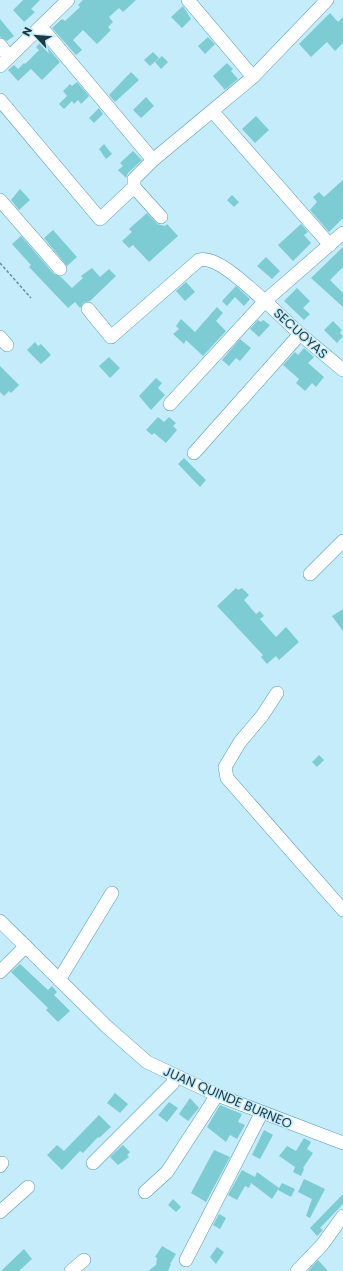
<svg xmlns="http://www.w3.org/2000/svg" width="343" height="1271" viewBox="0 0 343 1271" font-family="Poppins,sans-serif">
  <rect width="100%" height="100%" fill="#c4ecfb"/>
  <path fill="#7dccd3" d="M23,0H40L31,9L35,12L24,22L13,10Z
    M83,0H136L123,12L119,8L109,17L113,22L108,27L111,30L97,44L83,30L73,40L82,50L76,55L52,28L62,19L65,21L80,7L78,5Z
    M183,6L191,19L182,28L171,17Z
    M330,13L338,22L343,17V43L335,51L327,42L311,57L299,44Z
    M0,19L14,36L7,41L0,37Z
    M208,37L215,44L205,54L198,46Z
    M42,41L60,62L42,80L31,69L18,81L8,70L14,65L18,69L24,63L25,64L39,50L36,47Z
    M153,52L159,58L150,66L144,60Z
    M162,56L168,62L161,69L155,62Z
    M227,63L233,69L231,71L238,79L225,90L213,76Z
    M131,72L139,80L115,102L109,95Z
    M77,82L89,96L81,104L78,100L74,104L72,101L64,109L59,104L67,96L63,91L70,84L72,86Z
    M146,97L154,106L141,118L133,110Z
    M99,108L103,114L94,123L89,118Z
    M256,116L269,130L255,143L242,129Z
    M104,144L112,154L106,159L99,149Z
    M133,151L142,160L128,173L126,178L118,170L123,166L120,163Z
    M343,180V218L329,232L310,210L317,202L313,197L319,192L324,197Z
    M20,189L30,200L19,210L11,200Z
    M232,195L239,202L234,207L227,200Z
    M147,213L157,224L165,226L167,224L178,236L149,262L133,245L129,248L122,241L132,232L129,229Z
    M301,224L308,232L304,235L311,243L293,261L278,245Z
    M53,230L77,257L67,266L44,238Z
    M21,236L54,274L61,277L72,288L83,278L81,276L92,268L100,277L109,269L116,276L90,301L83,303L80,308L75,302L68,308L29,267L31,265L12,244Z
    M343,247V267L330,280L343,293V307L311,278Z
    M266,257L280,271L272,279L257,266Z
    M186,282L195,292L185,301L176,291Z
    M236,286L250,299L244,306L235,297L227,306L222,301Z
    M297,288L310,301L303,308L310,314L304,320L284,301Z
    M217,307L223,313L216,321L226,331L203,356L186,340L184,344L173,334L179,329L176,326L181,319L195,332Z
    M258,320L261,322L263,320L270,325L259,337L250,329Z
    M333,321L342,330L340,333L343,336L337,343L324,330Z
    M240,339L251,348L240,361L236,358L229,366L222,360Z
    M35,342L38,346L41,344L51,355L41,364L27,350Z
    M304,348L314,357L308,363L324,377L316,387L312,383L305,391L296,383L299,379L283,365L295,352L298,355Z
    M109,357L120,368L110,378L99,366Z
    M0,366L19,385L11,393L9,391L4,396L0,392Z
    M156,378L162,383L158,388L165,395L151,410L139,396Z
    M158,417L164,422L169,417L176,423L173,426L177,430L166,443L154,433L152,435L146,430Z
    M184,458L206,480L200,487L178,464Z
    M236,588L238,590L242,588L249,595L244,600L256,614L260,611L264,616L260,619L276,637L286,627L299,642L279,660L276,656L267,664L261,657L263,655L217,606Z
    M343,609V631L332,616Z
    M319,755L324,760L317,767L312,762Z
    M20,964L48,990L52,986L57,992L54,995L70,1011L58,1022L46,1010L48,1008L11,972Z
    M115,1093L128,1104L120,1113L107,1103Z
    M190,1098L199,1108L188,1121L179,1114Z
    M169,1102L178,1108L167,1122L158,1115Z
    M220,1105L242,1114L238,1122L245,1125L237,1139L230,1135L226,1142L207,1127Z
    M99,1115L111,1127L99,1138L98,1137L83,1153L80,1151L62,1170L47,1155L57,1145L64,1151Z
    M264,1130L273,1135L260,1159L252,1155Z
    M304,1138L311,1142L307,1149L313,1153L303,1168L304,1169L301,1176L293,1172L295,1167L279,1156L287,1146L296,1151Z
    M123,1145L130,1152L127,1155L129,1157L118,1165L110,1157Z
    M214,1150L230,1157L206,1202L191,1193Z
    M242,1170L255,1177L257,1172L279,1188L272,1199L251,1183L249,1188L245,1186L237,1200L228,1195Z
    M304,1179L325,1189L310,1218L306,1216L312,1199L298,1192Z
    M282,1183L295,1189L291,1197L278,1190Z
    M343,1194V1204L320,1228L323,1230L317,1236L310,1228Z
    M173,1199L181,1207L176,1212L168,1205Z
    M219,1214L226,1218L220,1229L213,1225Z
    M162,1246L176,1254L170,1264H171L168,1271H148L156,1265L157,1258L155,1257Z
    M217,1247L224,1252L216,1264L210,1257Z
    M24,1249L32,1259L19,1271H1Z
    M318,1260L328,1271H308Z"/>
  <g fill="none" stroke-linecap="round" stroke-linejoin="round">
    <defs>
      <path id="minor" d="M188,0L253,77L327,0
        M41,27L153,160
        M0,45L9,57
        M0,66L68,0
        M0,100L100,219L134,187
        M213,112L330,245
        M0,200L60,269
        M161,217L134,187V179L153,160L253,77
        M343,233L265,301L300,334L343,370
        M88,309L111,337L199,260C218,255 250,289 265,301L170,404
        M0,337L7,345
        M194,453L300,334
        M310,574L343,541
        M277,693L262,716L240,742L225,767L227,778L343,910
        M0,921L106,1026L147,1062L217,1095L343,1143
        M0,972L26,946
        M59,980L112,893
        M93,1163L172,1084L176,1076
        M0,1166L2,1163
        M145,1192L167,1172L217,1095
        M0,1212L28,1187
        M186,1260L262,1112
        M71,1271L84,1260
        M297,1271L322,1245L343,1216"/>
    </defs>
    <use href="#minor" stroke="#5599b1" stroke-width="14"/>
    <path stroke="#6c8e9b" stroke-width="1.5" stroke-dasharray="3 2" stroke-linecap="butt" d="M0,263L31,298"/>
    <use href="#minor" stroke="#fff" stroke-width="13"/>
  </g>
  <g text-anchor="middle" stroke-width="3" stroke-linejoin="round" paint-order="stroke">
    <g font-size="13" fill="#1d3a44" stroke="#c4ecfb">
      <text transform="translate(301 333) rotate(42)" y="5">SECUOYAS</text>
      <text transform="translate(228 1097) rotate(23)" y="5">JUAN QUINDE BURNEO</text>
    </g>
  </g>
  <g transform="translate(36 36) rotate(296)" stroke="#c4ecfb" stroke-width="3" paint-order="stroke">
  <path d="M0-3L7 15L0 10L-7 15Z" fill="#1d3a44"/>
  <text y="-6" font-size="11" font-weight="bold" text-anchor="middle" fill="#1d3a44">N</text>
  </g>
</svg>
